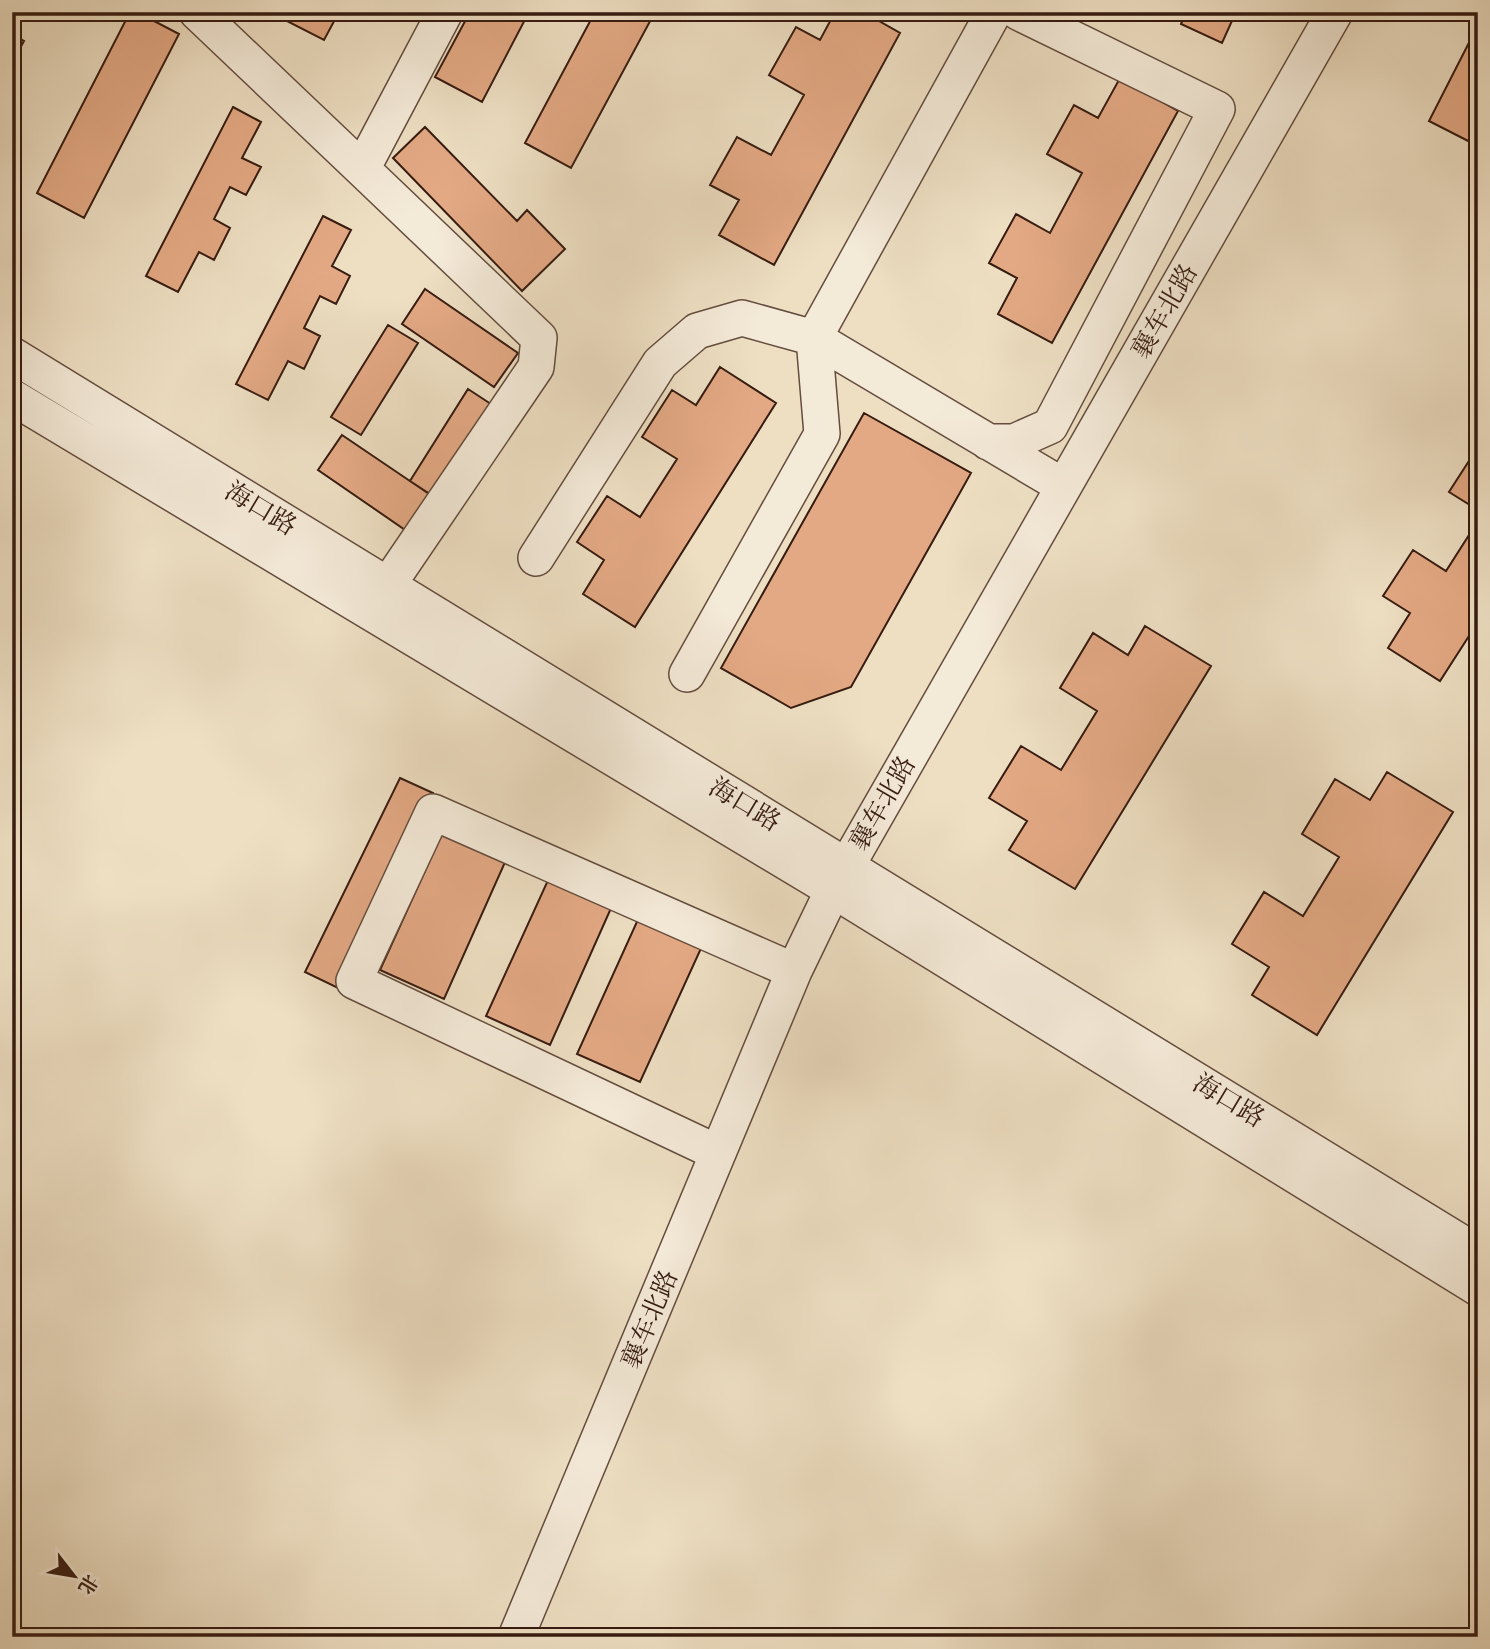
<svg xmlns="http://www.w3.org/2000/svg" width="1490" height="1649" viewBox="0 0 1490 1649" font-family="'IM FELL Double Pica','Noto Serif SC',serif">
  <rect width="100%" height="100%" fill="#eedfc3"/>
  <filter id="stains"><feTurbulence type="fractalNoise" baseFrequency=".00286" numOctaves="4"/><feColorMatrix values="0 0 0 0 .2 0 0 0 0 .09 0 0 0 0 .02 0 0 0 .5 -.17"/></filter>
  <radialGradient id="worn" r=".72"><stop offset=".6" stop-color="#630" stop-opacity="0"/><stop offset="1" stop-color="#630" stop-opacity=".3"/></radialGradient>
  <path fill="#e3a984" stroke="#361b11" stroke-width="2" d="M130,12H137L179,34L84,218L37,193Z
    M278,12H339L324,40L277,16Z
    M470,12H529L482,102L435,77Z
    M595,12H655L571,168L525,143Z
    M835,12H863L900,33L774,265L719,235L739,200L710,185L737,137L771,155L804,95L769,75L796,27L820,40Z
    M1186,12H1236L1222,43L1181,24Z
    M1478,25V146L1429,121Z
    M12,35L24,41L12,63Z
    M1120,78L1178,111L1052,343L998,314L1017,278L989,263L1016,214L1050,233L1082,173L1047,154L1074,105L1098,118Z
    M233,107L261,122L242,158L261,167L246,195L230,187L214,219L230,228L214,260L199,252L178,292L146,276Z
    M425,127L517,221L527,210L565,249L522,291L393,158Z
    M323,216L351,230L332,266L350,276L336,304L320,296L304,328L320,336L304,369L288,361L268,400L236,384Z
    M425,289L518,353L494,387L402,324Z
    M388,325L418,343L361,435L331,417Z
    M720,367L776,403L635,627L583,594L604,560L577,542L607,496L640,517L677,459L642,437L672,390L696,405Z
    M468,389L497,408L439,500L410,481Z
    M864,413L971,473L851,687L791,708L721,668Z
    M342,435L435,498L411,534L318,470Z
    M1478,447V510L1449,492Z
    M1478,521V622L1440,681L1388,648L1410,613L1383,596L1413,550L1446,571Z
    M1145,626L1211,666L1075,889L1009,850L1027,821L989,798L1021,746L1061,770L1097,711L1060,688L1093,633L1128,655Z
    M1387,772L1453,812L1317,1035L1252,995L1269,967L1232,944L1264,892L1303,916L1339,857L1302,834L1335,779L1370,800Z
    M400,778L433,793L338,988L305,972Z
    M443,831L506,860L444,999L380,970Z
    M549,878L612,906L550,1045L486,1016Z
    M640,915L703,944L640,1082L577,1054Z"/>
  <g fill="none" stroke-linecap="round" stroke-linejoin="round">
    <defs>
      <path id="minor" d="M197,12L362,169
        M12,355L1478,1253
        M12,397L833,890L1478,1288
        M988,442H1014L1050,426L1217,109L1018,12
        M536,558L660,363L697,331L742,318L814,338L1063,486
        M375,604L536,367L539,338L362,169L445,12
        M687,674L822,434L814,338L994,12
        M718,1153L354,981L433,812L794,971
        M516,1637L794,971L833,890L1335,12"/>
    </defs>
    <use href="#minor" stroke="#644c3e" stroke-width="38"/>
    <use href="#minor" stroke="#f4ead8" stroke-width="35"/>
  </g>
  <g text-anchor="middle" stroke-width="5" stroke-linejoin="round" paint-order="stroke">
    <g font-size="26" fill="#361b11" stroke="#f4ead8">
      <text transform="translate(1164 311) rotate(-60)" y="9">襄车北路</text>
      <text transform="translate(261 508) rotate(31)" y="9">海口路</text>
      <text transform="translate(882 803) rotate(-60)" y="9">襄车北路</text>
      <text transform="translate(745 804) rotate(31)" y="9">海口路</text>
      <text transform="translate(1229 1100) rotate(31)" y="9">海口路</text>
      <text transform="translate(649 1319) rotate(-67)" y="9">襄车北路</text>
    </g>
  </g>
  <rect width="1490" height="1649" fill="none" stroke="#eedfc3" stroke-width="42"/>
  <rect x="14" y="14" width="1462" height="1621" fill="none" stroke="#361b11" stroke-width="3.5"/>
  <rect x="21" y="21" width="1448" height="1607" fill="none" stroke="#361b11" stroke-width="2"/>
  <g transform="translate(74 1576) rotate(121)" stroke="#f4ead8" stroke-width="5" paint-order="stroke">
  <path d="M0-5L12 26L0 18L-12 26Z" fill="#361b11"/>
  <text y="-10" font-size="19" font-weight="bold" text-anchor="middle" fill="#361b11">北</text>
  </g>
  <rect width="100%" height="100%" filter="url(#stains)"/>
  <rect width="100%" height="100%" fill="url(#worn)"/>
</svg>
